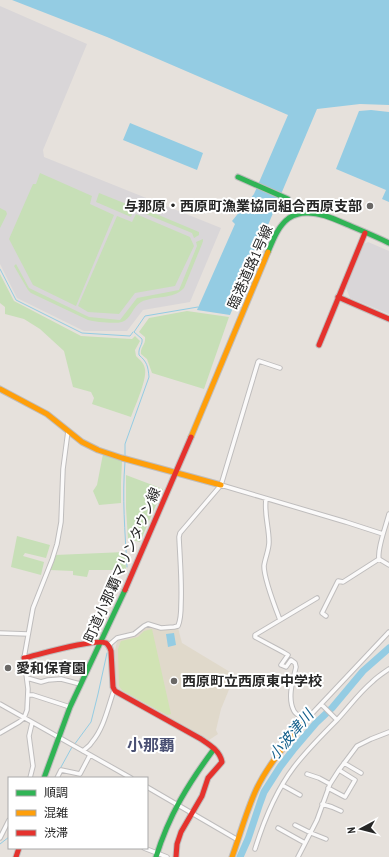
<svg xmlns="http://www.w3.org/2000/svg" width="389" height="857" viewBox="0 0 389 857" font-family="'PT Sans Narrow','Noto Sans JP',sans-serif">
  <rect width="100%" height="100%" fill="#e6e1dc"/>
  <path fill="#d9d6d8" d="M0,6L87,44L43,150L44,157L221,228L190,302L143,310L127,331H84L17,298L0,264Z
    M368,242L389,251V314L350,298L346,288L364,244Z"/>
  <path fill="#e0d9cb" d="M150,625L175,629L178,628L182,643L235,675L221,709L216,730L218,734L209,740L116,688L114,656L117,641L121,639L134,636L145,626Z"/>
  <path fill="#c7dfb7" d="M40,173L92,196L90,204L114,215L76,306L33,285L9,239L33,184H36Z
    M99,193L129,205L130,203L199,232V235L194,238L192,233L136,210L134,208L131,217L96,202Z
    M0,208L6,211L7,214L0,228Z
    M136,214L190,237L194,246L175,286L135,293L119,314L88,312L78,306L117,216L132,222Z
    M203,239V241L202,244L184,288C173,300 155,295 141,302C133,306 131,319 122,322C116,324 95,322 88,320L31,293L28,290L14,266L16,264L29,288L89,317L120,320L137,298L179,290L197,246L196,242Z
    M0,274L14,301L81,336L132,339L135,336L140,341L135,350L136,356C140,360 144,363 145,369C147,380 135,406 131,417L92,404L94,398L91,392L73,387L64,351L40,329L24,319L5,314V307L0,303Z
    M187,311L229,317L204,389L152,373L147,359L141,354C140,347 146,345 145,337L139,332L149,318Z
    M103,454L122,461L121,482V503L99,505L93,491L97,485Z
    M126,475L163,489L140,542L128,539L126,508Z
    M17,536L50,545L46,558L25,553L23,556L44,562L41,575L11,567Z
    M125,552L126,570L125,573L121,570H89L87,577L73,575V571L50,570L55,555Z"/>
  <path fill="#d1e3b4" d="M152,629L171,714L167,715L123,691L119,686L118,649L121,641L138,637L144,631Z"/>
  <path fill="#94cce3" d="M12,0H389V105L360,104L317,109L230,315L197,310L235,224L232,221L254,194L288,115L107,37Z
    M371,110L389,112V202L382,199L386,190L336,169L359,111Z
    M130,123L203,153L197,170L123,140Z
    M174,633L176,645L168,647L166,634Z"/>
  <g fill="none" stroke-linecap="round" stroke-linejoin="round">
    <path stroke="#94cce3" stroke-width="1" d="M0,269L16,300L82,333L130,336L133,332
      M125,457V444L149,377C148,366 147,362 139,355C138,347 143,345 142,339L134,332L145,316L198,307
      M125,462C122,497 125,532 127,567
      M74,745L91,722L98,694L107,653
      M55,778L72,747
      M0,844L9,837"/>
    <path stroke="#94cce3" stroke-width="7" d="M240,857L248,839L260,803L264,792L280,767L293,750L316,723L332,708L363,671L389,648"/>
    <defs>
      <path id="street" d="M221,485L346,522L383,534
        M266,499C264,514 269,527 269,542C269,550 265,558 264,566C264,579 275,607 280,620
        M389,514C386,526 377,548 379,559L389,565
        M317,598L255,635V637L283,652L288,655L281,665L286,667L291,660L295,663L296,667C293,680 287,698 294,711C296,715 303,718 306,720L389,632
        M326,616L322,613L338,581L343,582L379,559
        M0,633L28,634
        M109,645L117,638L134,634L144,626L148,624L161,628L174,627L178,626C181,619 181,611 181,604C182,581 180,559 179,537L180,533L221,485L258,362L259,361L280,368
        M27,678L41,682L48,680L61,679L80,684
        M28,695H33L70,707
        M0,704L131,778
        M321,704L337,720
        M0,733L19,722L24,718L27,710L28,689L24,658L33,608L52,560L57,544L61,522L63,469L68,431
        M83,751C86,748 90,746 92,742C104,728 108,707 114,690
        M344,763L361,773
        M307,774L319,778L330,784
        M30,778L33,766L29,736L32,723
        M57,778L61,770L80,774L90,755
        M282,785L300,795
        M147,787L238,840
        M328,788L345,797L355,780L339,770
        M322,804L332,807L341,811
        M295,825L311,833L326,839
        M278,828L305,843
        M0,838L9,820
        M144,848L167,857
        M255,849C264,820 275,792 294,767C307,750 322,735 337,720C349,707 359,693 372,682C377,677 383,673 389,669
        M298,857L317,820L330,784L339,770L357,746L371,739L389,732"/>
      <path id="fast" d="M238,177L288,199L295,214
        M268,252C273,240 278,226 289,218C294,215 300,213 306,213C322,212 338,221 353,227C365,232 377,237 389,243
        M44,778L70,707L125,590
        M156,857C169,815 188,784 214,749"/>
      <path id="slow" d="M0,389L47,414L82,442L98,450L122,458L221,485
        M191,437L268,252
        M232,857C240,835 246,812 256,790C268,764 288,742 306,720"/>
      <path id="jam" d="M338,297L389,319
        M319,345L365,233
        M125,590L191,437
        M24,658C38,655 95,638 106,643C109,645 110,648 111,651L113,687L115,691L201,739C210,745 220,751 222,762L208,778L202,796L181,832L177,844L176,857
        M16,857L19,848"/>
    </defs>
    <use href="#street" stroke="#bfbdbd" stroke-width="5.5"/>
    <use href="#fast" stroke="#bfbdbd" stroke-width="7"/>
    <use href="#slow" stroke="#bfbdbd" stroke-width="7"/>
    <use href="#jam" stroke="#bfbdbd" stroke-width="7"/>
    <use href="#street" stroke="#fbfafa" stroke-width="3.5"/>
    <use href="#fast" stroke="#30b455" stroke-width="5"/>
    <use href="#slow" stroke="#ff9f0a" stroke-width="5"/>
    <use href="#jam" stroke="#e5322d" stroke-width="5"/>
  </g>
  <g fill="#6a6866" stroke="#fff" stroke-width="1.5">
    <circle cx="370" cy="206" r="4"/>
    <circle cx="8" cy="668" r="4"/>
    <circle cx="174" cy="681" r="4"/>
  </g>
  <g text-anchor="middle" stroke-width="4" stroke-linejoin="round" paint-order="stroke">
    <g font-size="14" font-weight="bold" fill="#272727" stroke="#fff" text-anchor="start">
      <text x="362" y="211" text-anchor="end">与那原・西原町漁業協同組合西原支部</text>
      <text x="16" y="673">愛和保育園</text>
      <text x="182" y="686">西原町立西原東中学校</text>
    </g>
    <g font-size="14" fill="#272727" stroke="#fff">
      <text transform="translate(250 267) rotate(-66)" y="5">臨港道路1号線</text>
      <text transform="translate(122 565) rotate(-66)" y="5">町道小那覇マリンタウン線</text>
    </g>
    <g font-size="15" font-style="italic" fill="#15608c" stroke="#fff">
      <text transform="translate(291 735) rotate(-50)" y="5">小波津川</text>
    </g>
    <g font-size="16" font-weight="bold" fill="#4b5174" stroke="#fff">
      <text x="151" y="751">小那覇</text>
    </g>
  </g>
  <rect x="8" y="777" width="140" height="72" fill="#ffffff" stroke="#a9a9a9"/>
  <rect x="16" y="790" width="20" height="6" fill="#30b455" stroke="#a9a9a9"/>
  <text x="44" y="797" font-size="12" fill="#272727">順調</text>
  <rect x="16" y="810" width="20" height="6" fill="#ff9f0a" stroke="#a9a9a9"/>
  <text x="44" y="817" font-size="12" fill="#272727">混雑</text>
  <rect x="16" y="830" width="20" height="6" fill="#e5322d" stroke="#a9a9a9"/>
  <text x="44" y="837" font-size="12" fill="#272727">渋滞</text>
  <g transform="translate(361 829) rotate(263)" stroke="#ffffff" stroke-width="3" paint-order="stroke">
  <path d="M0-3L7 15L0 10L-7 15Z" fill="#272727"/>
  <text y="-6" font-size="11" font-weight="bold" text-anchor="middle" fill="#272727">N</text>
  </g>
</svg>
